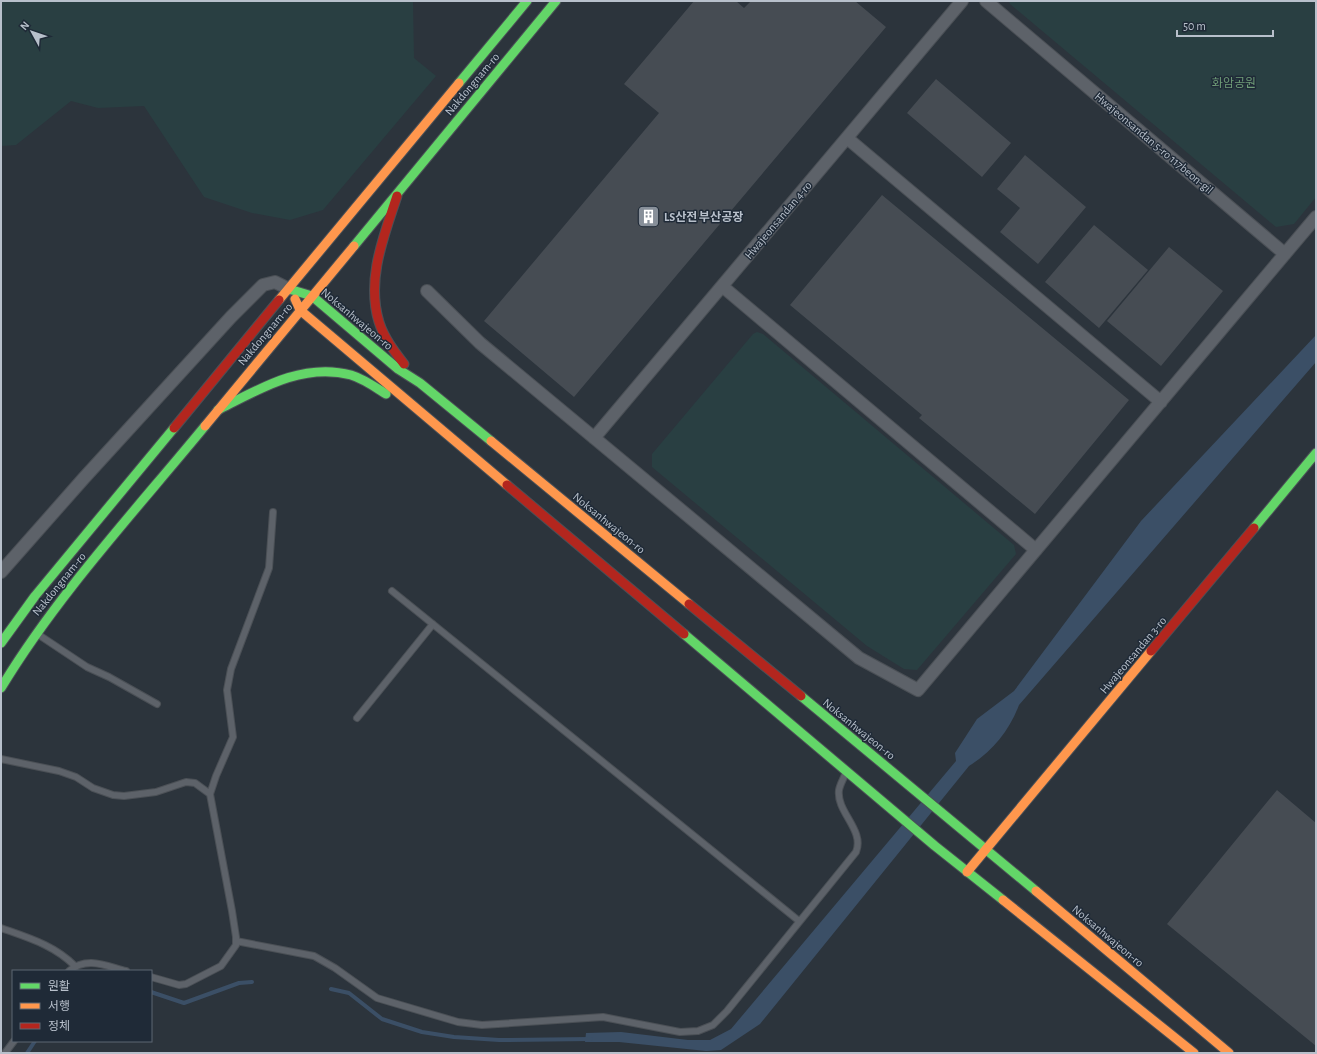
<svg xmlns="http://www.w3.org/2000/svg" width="1317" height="1054" viewBox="0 0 1317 1054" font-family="'Alegreya Sans','Noto Sans KR',sans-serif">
  <rect width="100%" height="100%" fill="#2c343c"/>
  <path fill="#293f42" d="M1,1H413L414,58L436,76L323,210L290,220L252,213L204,197L144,106L98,108L71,101L16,145L1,146Z
    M1009,1H1316V197L1294,224L1276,227L1010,4Z
    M757,332L763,334L1014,545L1016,554L917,670L904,669L867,646L652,467V454L753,334Z"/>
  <path fill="#3b4f66" d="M1316,335V362L1019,705C1009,731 993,751 969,766L760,1024L721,1050L706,1051L619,1042H585L586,1033L621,1032L688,1040H710L731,1029L956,761L955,753L977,719L1014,691L1141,521Z"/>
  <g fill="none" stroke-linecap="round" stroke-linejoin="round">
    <path stroke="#3b4f66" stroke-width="4" d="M331,989L349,993L382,1019L422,1032L454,1037L499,1040L591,1039
      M151,992L184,1003L239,983L252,982
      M27,1053L35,1041"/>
  </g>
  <path fill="#464c53" d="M694,1H736L744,8L751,1H855L886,27L574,397L484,321L659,113L624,84Z
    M936,79L1011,143L982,177L907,113Z
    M1025,155L1086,207L1038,264L1000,232L1020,208L997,189Z
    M882,195L1129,400L1035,514L919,418L922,415L790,305Z
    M1094,225L1148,270L1099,328L1045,282Z
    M1169,247L1223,291L1161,366L1107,321Z
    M1277,790L1316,823V1046L1167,924Z"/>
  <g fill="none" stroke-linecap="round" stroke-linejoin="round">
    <defs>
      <path id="lane" d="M392,591L799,921
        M39,635L87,667L109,677L157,704
        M357,718L433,624
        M1,759L59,771L76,777L93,788L113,795L124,796L156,792L186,782L195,783L210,794
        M1,928C29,938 54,945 75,966
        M236,941L314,956L335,968L377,998L458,1022L482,1025L603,1017L680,1032L698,1031L713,1025L727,1011L856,852C865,830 836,812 839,790C840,784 844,778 846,772
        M69,971C87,956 106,966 126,971
        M151,977L179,985L186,984L221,966L236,945V937L232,911L210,794L216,776L233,737L227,690L231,669L269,568L273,512
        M5,1053L14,1041"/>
      <path id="street" d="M986,1L1285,254
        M847,138L1161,402
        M722,286L1036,550
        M427,291L480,343L859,658L918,690L1316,217
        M594,438L962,1
        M1,572L84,478L231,317L263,285L275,282L289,289"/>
      <path id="fast" d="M459,83L527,1
        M354,246L556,1
        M289,289L312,296L398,369L420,383L491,441
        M218,410C259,389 303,362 351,375C364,379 375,387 386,394
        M1254,528L1316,453
        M684,634L935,846L1003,900
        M1,643L35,596L174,428
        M1,688C57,595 136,510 205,426
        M801,696L1036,891"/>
      <path id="slow" d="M295,299L300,310L507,485
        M279,300L459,83
        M205,426L354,246
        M491,441L689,604
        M967,872L1151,651
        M1036,891L1229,1053
        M1003,900L1194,1053"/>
      <path id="jam" d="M397,196C384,236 366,279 379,322C384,338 394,351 404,364
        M174,428L279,300
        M507,485L684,634
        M689,604L801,696
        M1151,651L1254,528"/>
    </defs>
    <use href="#lane" stroke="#4b5056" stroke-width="8"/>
    <use href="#street" stroke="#4b5056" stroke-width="14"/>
    <use href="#fast" stroke="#4b5056" stroke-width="11"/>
    <use href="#slow" stroke="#4b5056" stroke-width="11"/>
    <use href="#jam" stroke="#4b5056" stroke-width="11"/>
    <use href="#lane" stroke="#5d6269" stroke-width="6"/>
    <use href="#street" stroke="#5d6269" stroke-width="12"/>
    <use href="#fast" stroke="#63d668" stroke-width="9"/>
    <use href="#slow" stroke="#ff974d" stroke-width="9"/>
    <use href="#jam" stroke="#b3261e" stroke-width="9"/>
  </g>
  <defs>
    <symbol id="building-square" viewBox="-11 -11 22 22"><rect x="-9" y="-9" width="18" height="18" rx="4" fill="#878f99" stroke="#1f2a37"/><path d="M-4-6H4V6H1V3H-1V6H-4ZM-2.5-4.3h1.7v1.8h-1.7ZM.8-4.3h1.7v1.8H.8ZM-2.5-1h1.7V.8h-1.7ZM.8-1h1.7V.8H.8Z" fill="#fff"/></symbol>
  </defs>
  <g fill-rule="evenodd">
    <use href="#building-square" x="636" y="204" width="25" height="25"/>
  </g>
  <g text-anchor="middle" stroke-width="3" stroke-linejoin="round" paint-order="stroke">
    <g font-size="12" fill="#6f9c77" stroke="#1f2a37">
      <text x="1234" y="87">화암공원</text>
    </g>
    <g font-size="12" fill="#b8c0cb" stroke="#1f2a37">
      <text transform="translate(472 84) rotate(-50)" y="4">Nakdongnam-ro</text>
      <text transform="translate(1154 143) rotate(40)" y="4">Hwajeonsandan 5-ro 117beon-gil</text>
      <text transform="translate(778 220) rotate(-50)" y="4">Hwajeonsandan 4-ro</text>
      <text transform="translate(357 319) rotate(40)" y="4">Noksanhwajeon-ro</text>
      <text transform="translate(265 334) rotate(-50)" y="4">Nakdongnam-ro</text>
      <text transform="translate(609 523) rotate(39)" y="4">Noksanhwajeon-ro</text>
      <text transform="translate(59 584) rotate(-51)" y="4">Nakdongnam-ro</text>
      <text transform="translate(1133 655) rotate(-50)" y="4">Hwajeonsandan 3-ro</text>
      <text transform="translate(859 729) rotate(39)" y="4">Noksanhwajeon-ro</text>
      <text transform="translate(1108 936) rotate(40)" y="4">Noksanhwajeon-ro</text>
    </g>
    <g font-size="12" font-weight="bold" fill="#b8c0cb" stroke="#1f2a37" text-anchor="start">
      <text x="664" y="221">LS산전 부산공장</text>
    </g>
  </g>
  <rect width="1317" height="1054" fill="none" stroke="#b8c0cb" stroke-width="4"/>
  <rect x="12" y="970" width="140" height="72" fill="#1f2a37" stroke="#5c6672"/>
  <rect x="20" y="983" width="20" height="6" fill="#63d668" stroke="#5c6672"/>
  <text x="48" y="990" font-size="12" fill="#b8c0cb">원활</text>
  <rect x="20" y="1003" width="20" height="6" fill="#ff974d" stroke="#5c6672"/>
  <text x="48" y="1010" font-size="12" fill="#b8c0cb">서행</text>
  <rect x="20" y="1023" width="20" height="6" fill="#b3261e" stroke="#5c6672"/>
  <text x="48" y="1030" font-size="12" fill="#b8c0cb">정체</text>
  <g transform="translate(32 32) rotate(310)" stroke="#1f2a37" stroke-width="3" paint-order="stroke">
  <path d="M0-3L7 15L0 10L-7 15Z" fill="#b8c0cb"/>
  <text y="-6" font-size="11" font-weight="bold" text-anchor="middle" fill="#b8c0cb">N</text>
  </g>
  <path d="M1177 30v6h96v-6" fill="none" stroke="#b8c0cb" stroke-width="2"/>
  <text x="1183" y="30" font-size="12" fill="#b8c0cb" stroke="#1f2a37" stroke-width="3" paint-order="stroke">50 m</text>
</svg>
